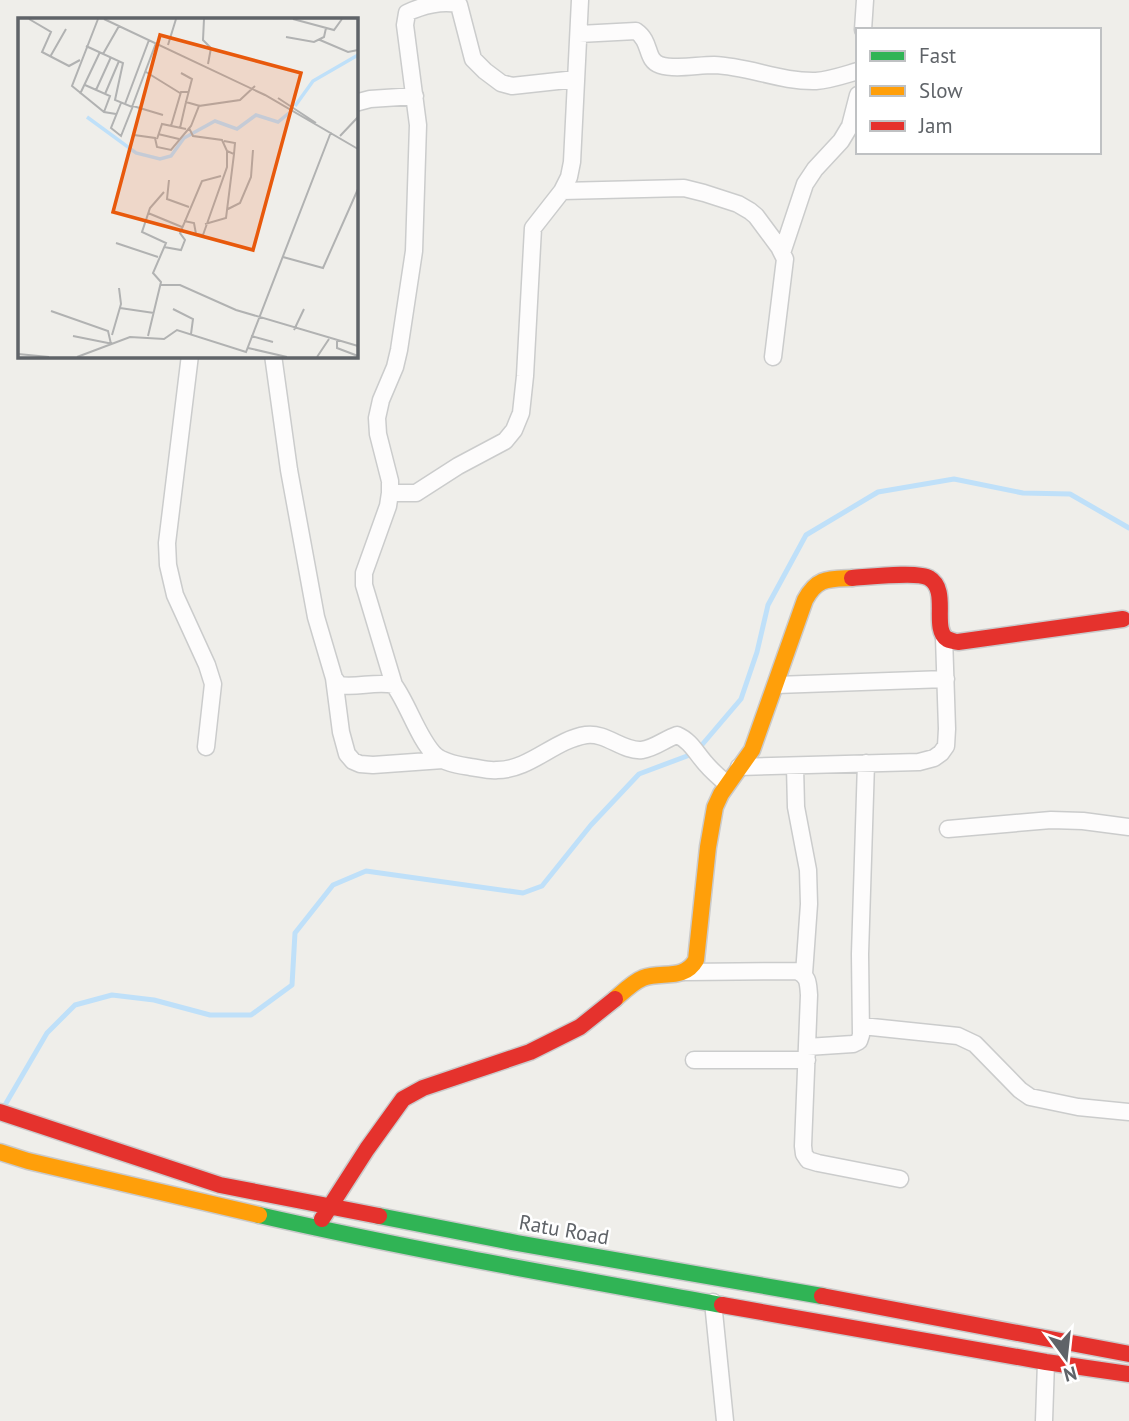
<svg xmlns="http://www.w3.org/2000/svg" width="1129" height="1421" viewBox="0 0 1129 1421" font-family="'PT Sans',sans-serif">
  <rect width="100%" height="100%" fill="#efeeea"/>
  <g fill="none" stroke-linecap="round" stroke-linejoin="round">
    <path stroke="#bfe0f9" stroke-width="5" d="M5,1105L47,1033L75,1005L112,995L154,1000L210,1015H251L292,985L295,933L333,885L366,871L523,893L542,886L591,825L639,774L695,753L741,699L757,652L768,605L806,535L878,492L954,479L1023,493L1070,494L1129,528"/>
    <defs>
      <path id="street" d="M863,30L865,0
        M579,34L636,31C652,42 645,60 660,65C676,70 697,65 714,65C748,66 781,82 816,81C830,80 844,75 858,71
        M355,103L370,99L415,96
        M562,191L684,188L704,193L738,204L750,211L756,216L779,247L785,259L773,357
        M782,253L805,184L815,169L841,141L850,126L858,95
        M190,355L167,543L168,565L175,595L207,665L213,684L206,747
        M273,355L289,470L316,617L334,678L339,685C357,688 376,681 394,685C408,704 419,740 435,755C444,763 459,765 470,767C479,768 488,771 497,770C530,770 554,740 586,735C606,732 623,752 642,750C655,748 665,739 677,735C691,741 696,753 706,764C712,771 720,778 727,784
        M390,493H416L458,466L505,441L514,430L521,413L525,376L533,228L562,191L569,177L572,162L580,0
        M334,678L341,732L347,754L353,761L360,764L373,765L443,760
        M394,685L364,585V573L388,506L390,493V481L378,434L377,418L381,400L395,367L399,350L414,251L418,125L405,25L407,13C421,6 444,0 459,5L473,59L485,71L501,83L512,86L576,79
        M776,685L946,679
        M795,766L796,807L808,870L809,904L804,974
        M739,767L919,762L934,758L941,753L946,746L947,729L944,637
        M948,829L1051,820L1083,821L1129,827
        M685,972L797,971C809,976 808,984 809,995L803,1146L804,1154L808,1160L818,1163L900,1179
        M862,1026L958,1036L975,1044L1020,1090L1030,1097L1078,1107L1129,1112
        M807,1047L853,1044L859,1041L861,1035L860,954L866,763
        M694,1060H807
        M713,1302L725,1421
        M1044,1421L1046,1362"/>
      <path id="fast" d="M259,1215C412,1250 567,1277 722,1305
        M379,1216L517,1243L822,1296"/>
      <path id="slow" d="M615,999C623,992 633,982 643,978C662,971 684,981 696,960L708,847L715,807L721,794L752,750L805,600C817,577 829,579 852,578
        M0,1152L28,1161L259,1215"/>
      <path id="jam" d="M852,578C868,577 918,571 929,578C950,590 931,628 947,639C949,640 956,642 958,642L1123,619
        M0,1112L220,1185L379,1216
        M322,1219L367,1149L403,1099L423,1088L530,1052L580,1027L615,999
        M822,1296L1129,1354
        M722,1305L1046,1362L1129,1374"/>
    </defs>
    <use href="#street" stroke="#cbcccc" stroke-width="19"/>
    <use href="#fast" stroke="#cacacb" stroke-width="19"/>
    <use href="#slow" stroke="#cacacb" stroke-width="19"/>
    <use href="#jam" stroke="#cacacb" stroke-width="19"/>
    <use href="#street" stroke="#fdfcfc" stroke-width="16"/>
    <use href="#fast" stroke="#30b455" stroke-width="16"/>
    <use href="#slow" stroke="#ff9f0a" stroke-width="16"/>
    <use href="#jam" stroke="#e5322d" stroke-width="16"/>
  </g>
  <g text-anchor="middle" stroke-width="5" stroke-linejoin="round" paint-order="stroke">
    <g font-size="21" fill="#5f6368" stroke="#fff">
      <text transform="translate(564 1230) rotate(10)" y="7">Ratu Road</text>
    </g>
  </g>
  <g transform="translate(18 18)">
    <rect width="340" height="340" fill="#efeeea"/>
    <path fill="none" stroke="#bfe0f9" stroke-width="3.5" d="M277,88L295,63L340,37M69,99L118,135L142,141L153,138L166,120L197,103L219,111L238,97L260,104L271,95"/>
    <path fill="none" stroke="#b1b2b2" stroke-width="2" d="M11,1L33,14L24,34L51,48L62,42M80,1L54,68L86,94L98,96M86,1L247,77L340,131M186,1L185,22L193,30L190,46M275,1L316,12L324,1M268,19L296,24L306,19L308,10M302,22L330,34L340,32M150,27L158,1M68,28L105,45L97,82L114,89L138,25M85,36L101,8M32,39L48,11M128,54L162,75M163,55L174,61L168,84L182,88M67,67L92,78L86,94M78,72L93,39M62,76L82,34M87,76L101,43M260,80L298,105M103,85L93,110L103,118L115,88L145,97M107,86L131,22M153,108L163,74H170M162,110L168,84M171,110L175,118L204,122L209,133L216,136L208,200L187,206M140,116L161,121M116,117L137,120L139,129L153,132L173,108L181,88L222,82L237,68M322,118L340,99M139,121L144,106L168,111M206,123L217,125L216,136M151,162L149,181L171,189M210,191L222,185L233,159L235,132M130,195L164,209M166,203L176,205L178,216L185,217L209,149V133M98,225L140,239M146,229L163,232L167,222L162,215L184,163L203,158M265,239L305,250L340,171M143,267H162L218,292L340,328M102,290L136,295M155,291L175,301L173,316M33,293L90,313L93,326M276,312L286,291M94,317L103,286L101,270M55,318L95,326M130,318L143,264L135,255L148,225L124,214L132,190L146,174M233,318L255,324M319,322V330L340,338M230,330L269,339M0,336L31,339M59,339L112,319L146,321L159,312L228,334L313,114M299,339L311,321"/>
    <path fill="#e8590c" fill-opacity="0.15" stroke="#e8590c" stroke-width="3.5" d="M142,17L283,55L235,232L95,194Z"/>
    <rect width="340" height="340" fill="none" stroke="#5f6368" stroke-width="3.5"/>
  </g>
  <rect x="856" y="28" width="245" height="126" fill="#ffffff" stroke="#bfc1c3" stroke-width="2"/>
  <rect x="870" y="51" width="35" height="10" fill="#30b455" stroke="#bfc1c3" stroke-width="2"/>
  <text x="919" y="63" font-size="21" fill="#5f6368">Fast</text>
  <rect x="870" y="86" width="35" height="10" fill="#ff9f0a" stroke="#bfc1c3" stroke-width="2"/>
  <text x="919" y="98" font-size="21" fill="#5f6368">Slow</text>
  <rect x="870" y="121" width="35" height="10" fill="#e5322d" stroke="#bfc1c3" stroke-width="2"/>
  <text x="919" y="133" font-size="21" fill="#5f6368">Jam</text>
  <g transform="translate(1066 1358) rotate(165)" stroke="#ffffff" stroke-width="5" paint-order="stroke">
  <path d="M0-5L12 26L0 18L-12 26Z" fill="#5f6368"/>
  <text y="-10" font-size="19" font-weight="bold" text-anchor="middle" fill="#5f6368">N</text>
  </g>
</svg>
